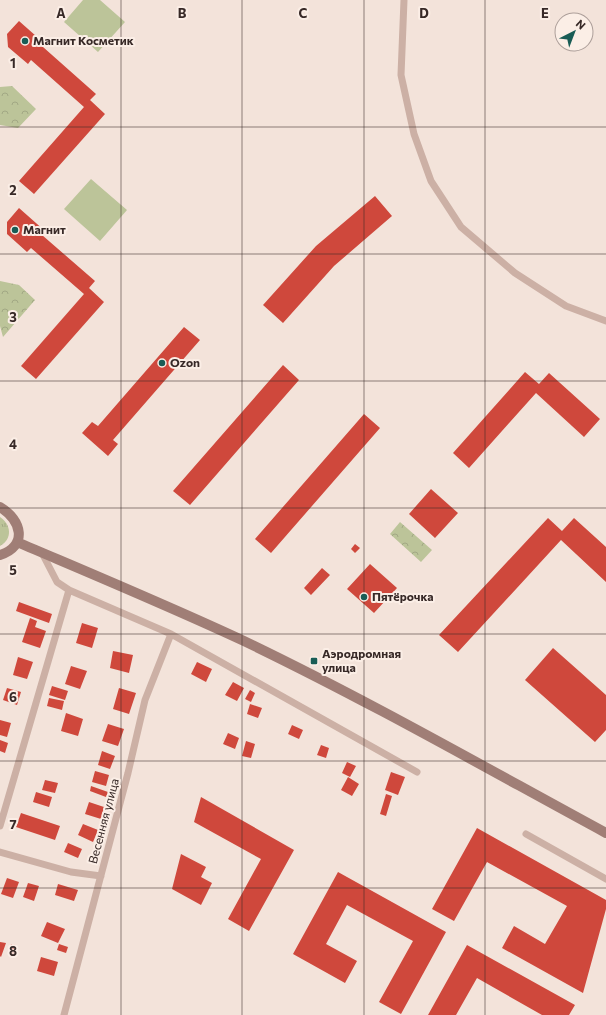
<svg xmlns="http://www.w3.org/2000/svg" width="606" height="1015" viewBox="0 0 606 1015" font-family="Commissioner,sans-serif">
  <defs>
    <pattern id="grass-tufts" width="24" height="20" patternUnits="userSpaceOnUse"><rect width="24" height="20" fill="#bcc499"/><path d="M3 7l-1-3M5 7V3M7 7l1-3M15 17l-1-3M17 17v-4M19 17l1-3" fill="none" stroke="#a2a884"/></pattern>
    <pattern id="park-crowns" width="20" height="18" patternUnits="userSpaceOnUse"><rect width="20" height="18" fill="#bcc499"/><path d="M2 6a3 3 0 1 1 6 0M12 15a3 3 0 1 1 6 0" fill="none" stroke="#a2a884"/></pattern>
  </defs>
  <rect width="100%" height="100%" fill="#f3e3da"/>
  <path fill="url(#grass-tufts)" d="M0,517C11,524 13,539 0,546Z"/>
  <path fill="url(#park-crowns)" d="M12,86L36,109L18,128L0,125V87Z
    M0,281L19,285L35,300L3,337L0,326Z
    M400,522L432,550L421,562L390,534Z"/>
  <path fill="#bcc499" d="M83,0H100L125,22L98,52L64,22Z
    M91,179L127,210L100,241L64,209Z"/>
  <path fill="#cf483c" d="M19,21L45,44L43,47L96,94L90,100L105,114L34,194L19,181L84,107L31,60L28,64L8,47L7,34Z
    M375,196L392,216L334,266L283,323L263,305L316,246Z
    M19,208L45,231L42,235L95,281L89,288L104,302L36,379L21,366L84,294L31,248L27,252L7,234V222Z
    M184,327L200,340L113,440L118,444L108,456L82,433L92,422L98,426Z
    M283,365L299,380L190,505L173,491Z
    M525,372L539,384L549,373L600,419L584,437L536,393L469,468L453,453Z
    M364,414L380,428L271,553L255,539Z
    M431,489L458,513L435,538L409,514Z
    M548,518L562,531L574,518L606,547V582L561,540L458,652L439,635Z
    M355,544L360,548L355,553L351,549Z
    M370,564L397,588L374,613L347,589Z
    M322,568L330,575L311,595L304,588Z
    M19,602L52,614L49,623L16,611Z
    M30,618L37,621L35,627L46,631L40,648L22,642Z
    M82,623L98,628L92,648L76,643Z
    M553,648L606,695V730L595,742L525,680Z
    M113,651L133,655L129,673L110,668Z
    M18,657L33,662L27,679L13,675Z
    M197,662L212,669L206,682L191,674Z
    M71,666L87,671L80,689L65,684Z
    M233,682L244,688L237,701L225,695Z
    M52,686L68,691L65,700L49,695Z
    M7,688L21,692L17,705L3,700Z
    M119,688L136,693L129,714L113,709Z
    M250,690L255,693L251,702L245,699Z
    M49,698L64,701L62,710L47,706Z
    M250,704L262,708L258,718L247,714Z
    M66,713L83,719L78,736L61,731Z
    M0,720L11,723L7,737L0,735Z
    M108,724L124,729L118,746L102,741Z
    M292,725L303,730L299,739L288,734Z
    M228,733L239,738L235,749L223,744Z
    M0,740L8,743L5,753L0,751Z
    M246,741L255,744L251,758L242,756Z
    M321,745L329,748L326,758L317,755Z
    M102,751L115,756L110,769L98,765Z
    M347,762L356,766L350,777L342,773Z
    M95,771L109,775L106,786L92,782Z
    M391,772L405,777L398,795L385,790Z
    M348,777L359,784L352,796L341,790Z
    M45,780L58,783L55,793L42,790Z
    M91,786L108,792L106,797L90,791Z
    M36,792L52,797L49,807L33,802Z
    M386,794L392,796L386,816L380,814Z
    M201,797L294,850L249,931L228,919L261,859L194,822Z
    M89,802L104,807L101,819L85,814Z
    M21,813L60,826L55,840L16,827Z
    M83,824L98,830L93,842L78,835Z
    M477,828L606,900V909L583,993L502,948L514,926L545,944L567,906L487,862L454,921L432,909Z
    M68,843L82,849L78,858L64,852Z
    M181,854L206,867L201,877L212,883L201,905L172,889Z
    M338,872L446,932L401,1014L379,1002L413,941L347,905L326,944L357,961L345,983L293,954Z
    M7,878L19,882L13,898L1,894Z
    M28,883L39,886L34,901L23,897Z
    M58,884L78,890L74,901L55,895Z
    M47,922L65,929L58,943L41,936Z
    M0,942L6,943L1,957L0,956Z
    M11,944L16,945L13,956L8,955Z
    M59,944L68,947L66,953L57,950Z
    M467,945L575,1005L569,1015H542L477,978L456,1015H428Z
    M41,957L58,962L54,976L37,971Z"/>
  <g fill="none" stroke-linecap="round" stroke-linejoin="round">
    <path stroke="#ccb0a5" stroke-width="7" d="M404,0L401,75L414,134L431,181L461,227L515,273L566,306L606,321
      M42,553L57,582L69,590L171,634L417,772
      M0,826L69,590
      M526,834L606,879
      M0,852L71,872L101,876
      M64,1015L128,773L145,700L171,634"/>
    <path stroke="#a07e76" stroke-width="10" d="M0,507C22,520 28,546 0,555
      M17,542C92,574 169,606 244,641C367,700 486,768 606,833"/>
  </g>
  <path fill="none" stroke="#372927" stroke-width="1" stroke-opacity="0.55" d="M121,0V1015M242,0V1015M364,0V1015M485,0V1015M0,127H606M0,254H606M0,381H606M0,508H606M0,634H606M0,761H606M0,888H606"/>
  <g fill="#195c55" stroke="#fbeee6" stroke-width="1.5">
    <circle cx="25" cy="41" r="4"/>
    <circle cx="15" cy="230" r="4"/>
    <circle cx="162" cy="363" r="4"/>
    <circle cx="364" cy="597" r="4"/>
    <rect x="310" y="657" width="8" height="8" rx="2"/>
  </g>
  <g text-anchor="middle" stroke-width="4" stroke-linejoin="round" paint-order="stroke">
    <g font-size="12" font-weight="bold" fill="#372927" stroke="#fbeee6" text-anchor="start">
      <text x="33" y="45">Магнит Косметик</text>
      <text x="23" y="234">Магнит</text>
      <text x="170" y="367">Ozon</text>
      <text x="372" y="601">Пятёрочка</text>
      <text x="322" y="658">Аэродромная<tspan x="322" dy="14">улица</tspan></text>
    </g>
    <g font-size="12" fill="#372927" stroke="#fbeee6">
      <text transform="translate(104 821) rotate(-75)" y="4">Весенняя улица</text>
    </g>
  </g>
  <g font-size="13" text-anchor="middle" font-weight="bold" fill="#372927" stroke="#fbeee6" stroke-width="4" stroke-linejoin="round" paint-order="stroke">
    <text x="61" y="18">A</text>
    <text x="182" y="18">B</text>
    <text x="303" y="18">C</text>
    <text x="424" y="18">D</text>
    <text x="545" y="18">E</text>
    <text x="13" y="68">1</text>
    <text x="13" y="195">2</text>
    <text x="13" y="322">3</text>
    <text x="13" y="449">4</text>
    <text x="13" y="575">5</text>
    <text x="13" y="702">6</text>
    <text x="13" y="829">7</text>
    <text x="13" y="956">8</text>
  </g>
  <g transform="translate(574 32) rotate(42)"><circle r="19" fill="#fbeee6" stroke="#ad9f9a"/>
  <path d="M0-3L7 15L0 10L-7 15Z" fill="#195c55"/>
  <text y="-6" font-size="11" font-weight="bold" text-anchor="middle" fill="#372927">N</text>
  </g>
</svg>
